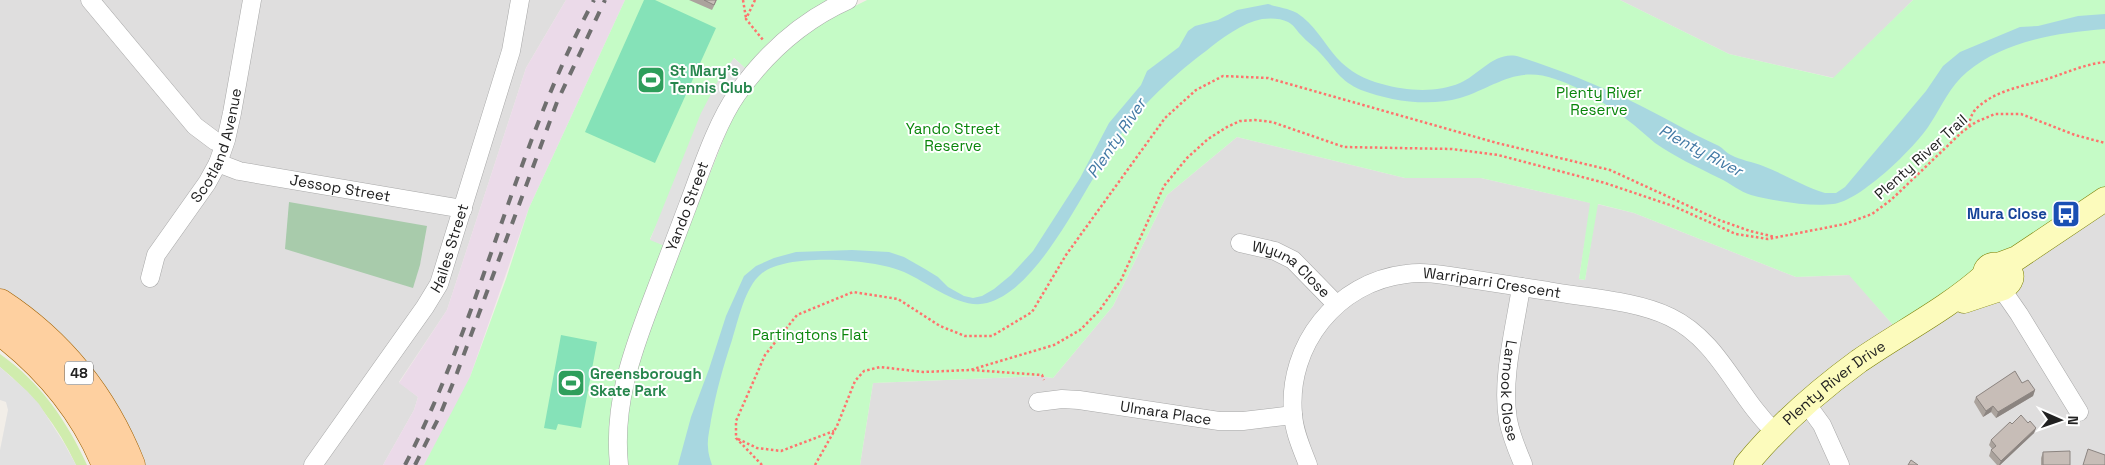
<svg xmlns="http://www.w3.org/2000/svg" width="2105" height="465" viewBox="0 0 2105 465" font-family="'Space Grotesk',sans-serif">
  <rect width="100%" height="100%" fill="#f2eee8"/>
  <path fill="#dfdede" d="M0,0H566L526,68L447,310L399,382L418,397L414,410L383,465H141L0,292Z
    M1620,0H1913L1834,78L1729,54Z
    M1237,137L1405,178H1481L1591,203L1579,279L1585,280L1597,204L1634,213L1796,277L1850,275L1893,325L2105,194V465H860L873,383L1039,376L1053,378L1113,306L1167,195Z"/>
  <path fill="#ebdae9" d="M566,0H625L529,208L470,377L458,403L424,465H383L414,410L418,397L399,383L447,310L526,68Z"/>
  <path fill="#d0ecad" d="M0,354C40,382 67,421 87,465H76C58,426 33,394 0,367Z"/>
  <path fill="#a8cbab" d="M289,202L427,226L420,265L413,288L285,249Z"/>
  <path fill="#c5fbc6" d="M625,0H831L798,20L770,41L746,69L734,58L650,239L665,246L613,465H424L470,377L506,279L529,208Z
    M867,0H1620L1729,54L1833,78L1913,0H2105V194L1974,278L1893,325L1849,275L1796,277L1634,213L1598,204L1585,280L1579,279L1590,203L1481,178H1405L1237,137L1167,195L1113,306L1053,378L1039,376L873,383L860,465H625L626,416L637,358L734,113L773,59L815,26Z"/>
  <path fill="#85e2b8" d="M644,0H655L716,28L655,163L585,132Z
    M561,335L597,342L581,428L558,424L556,430L544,428Z"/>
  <path fill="#e1e1e1" d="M734,58L746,69L665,246L650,240L701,113L719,79Z
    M0,367L27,391L39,404L64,443L76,465H0V450L8,410L6,402L0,400Z"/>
  <path fill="#a8d7e0" d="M1268,4C1277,7 1288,8 1297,13C1314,24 1324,43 1337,58C1349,71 1365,80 1382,84C1406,91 1437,93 1460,83C1479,75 1496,49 1520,57C1557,69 1593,83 1629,100C1659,114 1688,132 1719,146C1723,148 1726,153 1731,155C1740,160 1753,162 1763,166C1784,174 1803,186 1825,193H1836L1845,187L1926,91L1943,66L1960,52L2020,27L2038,26L2078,16L2105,14V29C2058,33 2005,40 1967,72C1950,86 1942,106 1930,124C1916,147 1859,202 1833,204C1810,207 1774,201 1751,195C1740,192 1730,183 1719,178C1697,167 1675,157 1655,143C1648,137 1641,131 1634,125C1611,107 1583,88 1555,79C1516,65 1495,87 1460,98C1429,107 1390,101 1361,90C1340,81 1335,69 1321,54C1315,47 1307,42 1301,35C1296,30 1295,26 1288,22C1281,18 1270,18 1262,19C1242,23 1222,38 1206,51C1179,71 1148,99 1127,126C1090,172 1045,287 987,303C960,310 929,283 904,272C874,259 787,252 761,274C745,287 738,321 732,340C723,367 716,392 711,420C710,429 707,438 708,447C708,453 710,459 712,465H678L691,417L709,369L726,316L744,276L756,266L774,258L796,252L852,250L889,252L904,257L925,269L938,277L948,287L964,296L973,298L982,296L994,289L1011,275L1033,251L1080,178L1109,123L1141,85L1147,71L1179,47L1188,31L1195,26L1218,20L1237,10Z"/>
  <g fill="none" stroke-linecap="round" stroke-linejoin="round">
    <defs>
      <g id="street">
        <path d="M90,0L195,126L215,141L224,144"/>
        <path id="s1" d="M218,163L239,171L463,209"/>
        <path id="s2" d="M1240,243L1275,251L1293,260L1336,304"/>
        <path id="s3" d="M150,278L156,255L207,183L218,163L226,140L232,113L252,0"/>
        <path id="s4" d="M1521,287C1515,328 1501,379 1508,420C1511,435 1517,450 1523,464"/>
        <path d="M2001,288L2019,314L2079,412"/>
        <path id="s5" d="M1038,402L1062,399L1079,400L1219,421H1243L1293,415"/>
        <path d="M1806,403L1822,425L1840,465"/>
        <path id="s6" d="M313,465L425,307L439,284L511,51L520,0"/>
        <path id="s7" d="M619,465C613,405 631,355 652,300C664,268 676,236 688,205C701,171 716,124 737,94C766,53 801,21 848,0"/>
        <path id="s8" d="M1308,465C1302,449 1294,432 1293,414C1287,345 1337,282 1406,274C1427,271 1449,276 1470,279C1496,283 1522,287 1548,291C1586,298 1635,300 1670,317C1720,341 1737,397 1776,433"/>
      </g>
      <g id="secondary">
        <path d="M2001,264L2017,258L2105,199"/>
        <path d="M1964,301L2003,288C2033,269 1974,249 1987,283L1998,289"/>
        <path id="s9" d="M1746,465C1778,426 1818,391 1859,361C1901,332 1947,309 1985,275"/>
      </g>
      <path id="primary" d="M0,303C61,343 104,397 131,465
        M0,331C46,366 84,411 106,465"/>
    </defs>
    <use href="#street" stroke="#a8a8a8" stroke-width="19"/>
    <use href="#secondary" stroke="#797f02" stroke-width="25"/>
    <use href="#primary" stroke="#9f6000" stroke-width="29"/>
    <path stroke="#fe736d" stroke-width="2.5" stroke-dasharray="2.5 2.5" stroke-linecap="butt" d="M743,0L746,18
      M755,0L746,19L763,40
      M1969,126C1970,118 1972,112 1979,106C1999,89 2026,86 2050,78C2068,72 2086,64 2105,62
      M972,370L1042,375L1044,380
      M738,439L757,448L781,451L834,431
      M762,465L736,438V421L765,355L797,315L853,292L898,299L940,326L965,336H992L1032,312L1066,255L1165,118L1196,90L1223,76L1268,78L1497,143L1610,170L1719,220L1750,231L1775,237
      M815,465L837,426L855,381L864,371L880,367L923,372L970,370L1054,345L1080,330L1099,311L1121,280L1164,186L1187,158L1208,139L1227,127L1240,121L1255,120L1272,122L1344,147L1452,149L1498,155L1605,183L1673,206L1736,234L1768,239L1845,224L1872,214L1891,200L1962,132L1976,122L1995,114H2021L2075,135L2105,143"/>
    <use href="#street" stroke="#fff" stroke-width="18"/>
    <use href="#secondary" stroke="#fcfbbc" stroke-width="24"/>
    <use href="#primary" stroke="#fed0a0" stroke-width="28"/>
    <path stroke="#6f6f6f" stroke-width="4" stroke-dasharray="10 10" stroke-linecap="butt" d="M405,465C482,316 514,148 594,0
      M415,465L440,415L457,373L557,102L605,0"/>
  </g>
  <path fill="#aba39d" d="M689,0H717L712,10Z
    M2022,383L2035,390L2033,396L1996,418L1991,412L1983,417L1974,402L1976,397Z
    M2028,423L2036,428L2034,433L2000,465H1997L1989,456L1991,450L1992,449L1989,445L1991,440Z
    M2043,452L2070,465H2041V458Z"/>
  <path fill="#8b8480" d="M2035,390L2033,396L1996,418L1998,412Z
    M1993,406L1991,412L1983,417L1986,411Z
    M2036,428L2034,433L2000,465H1999L2001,461Z"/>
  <path fill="#c7bdb7" stroke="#8b8480" d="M704,0H716L714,5Z
    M2015,371L2022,383L2028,380L2035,390L1998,412L1993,406L1986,411L1976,397Z
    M2021,415L2028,423L2030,421L2036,428L2001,461L1991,450L1996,446L1991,440L2010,422L2012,424Z
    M2088,449L2105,455V465H2083Z
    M2070,451V465H2043V452Z
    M1911,460L1918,465H1908Z"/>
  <defs>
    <symbol id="stadium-square" viewBox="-11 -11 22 22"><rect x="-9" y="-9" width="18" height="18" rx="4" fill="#2e9e5b" stroke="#fff"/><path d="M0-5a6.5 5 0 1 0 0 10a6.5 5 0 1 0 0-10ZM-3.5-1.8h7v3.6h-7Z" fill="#fff"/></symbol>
    <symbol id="bus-square" viewBox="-11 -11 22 22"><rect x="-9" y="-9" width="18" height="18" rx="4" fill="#1a4fb4" stroke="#fff"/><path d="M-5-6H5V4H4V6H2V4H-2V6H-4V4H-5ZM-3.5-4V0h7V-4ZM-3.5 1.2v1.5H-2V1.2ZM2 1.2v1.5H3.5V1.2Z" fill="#fff"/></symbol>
  </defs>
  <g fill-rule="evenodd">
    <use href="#stadium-square" x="635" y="64" width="32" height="32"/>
    <use href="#bus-square" x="2050" y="198" width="32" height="32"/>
    <use href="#stadium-square" x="555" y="367" width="32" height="32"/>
  </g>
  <g text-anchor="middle" stroke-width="4" stroke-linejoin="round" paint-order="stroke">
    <rect fill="#fff" stroke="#646464" stroke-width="1" x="65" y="361.5" width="28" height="23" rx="4"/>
    <g font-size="14" font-weight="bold" fill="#212121">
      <text x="79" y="378">48</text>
    </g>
    <g font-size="15" font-weight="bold" fill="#27864d" stroke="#fff" text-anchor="start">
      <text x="670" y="76">St Mary's<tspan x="670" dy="17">Tennis Club</tspan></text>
      <text x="590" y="379">Greensborough<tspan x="590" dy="17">Skate Park</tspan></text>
    </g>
    <g font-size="15" fill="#09860b" stroke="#fff">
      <text x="1599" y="98">Plenty River<tspan x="1599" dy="17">Reserve</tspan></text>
      <text x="953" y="134">Yando Street<tspan x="953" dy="17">Reserve</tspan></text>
      <text x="810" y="340">Partingtons Flat</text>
    </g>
    <g font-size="15" fill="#212121" stroke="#fff">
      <text dy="5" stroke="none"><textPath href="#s3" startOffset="151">Scotland Avenue</textPath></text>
      <text transform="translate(1921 157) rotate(-42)" y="5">Plenty River Trail</text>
      <text dy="5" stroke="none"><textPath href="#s1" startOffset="125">Jessop Street</textPath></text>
      <text dy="5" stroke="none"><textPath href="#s7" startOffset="270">Yando Street</textPath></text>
      <text dy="5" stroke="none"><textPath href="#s6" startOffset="258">Hailes Street</textPath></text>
      <text dy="5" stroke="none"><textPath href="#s2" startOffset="59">Wyuna Close</textPath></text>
      <text dy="5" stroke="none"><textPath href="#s8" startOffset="339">Warriparri Crescent</textPath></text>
      <text dy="5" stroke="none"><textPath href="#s9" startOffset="121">Plenty River Drive</textPath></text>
      <text dy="5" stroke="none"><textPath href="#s4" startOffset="105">Larnook Close</textPath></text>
      <text dy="5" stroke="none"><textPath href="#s5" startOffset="129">Ulmara Place</textPath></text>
    </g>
    <g font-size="15" font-weight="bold" fill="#164399" stroke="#fff" text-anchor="end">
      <text x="2047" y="219">Mura Close</text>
    </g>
    <g font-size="16" font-style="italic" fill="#437aa5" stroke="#fff">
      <text transform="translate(1116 138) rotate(-56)" y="6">Plenty River</text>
      <text transform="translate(1701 150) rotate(28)" y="6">Plenty River</text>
    </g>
  </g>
  <g transform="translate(2060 420) rotate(92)" stroke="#ffffff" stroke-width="4" paint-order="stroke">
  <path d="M0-4L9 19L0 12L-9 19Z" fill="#212121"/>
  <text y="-8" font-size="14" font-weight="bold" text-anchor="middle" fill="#212121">N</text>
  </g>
</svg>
